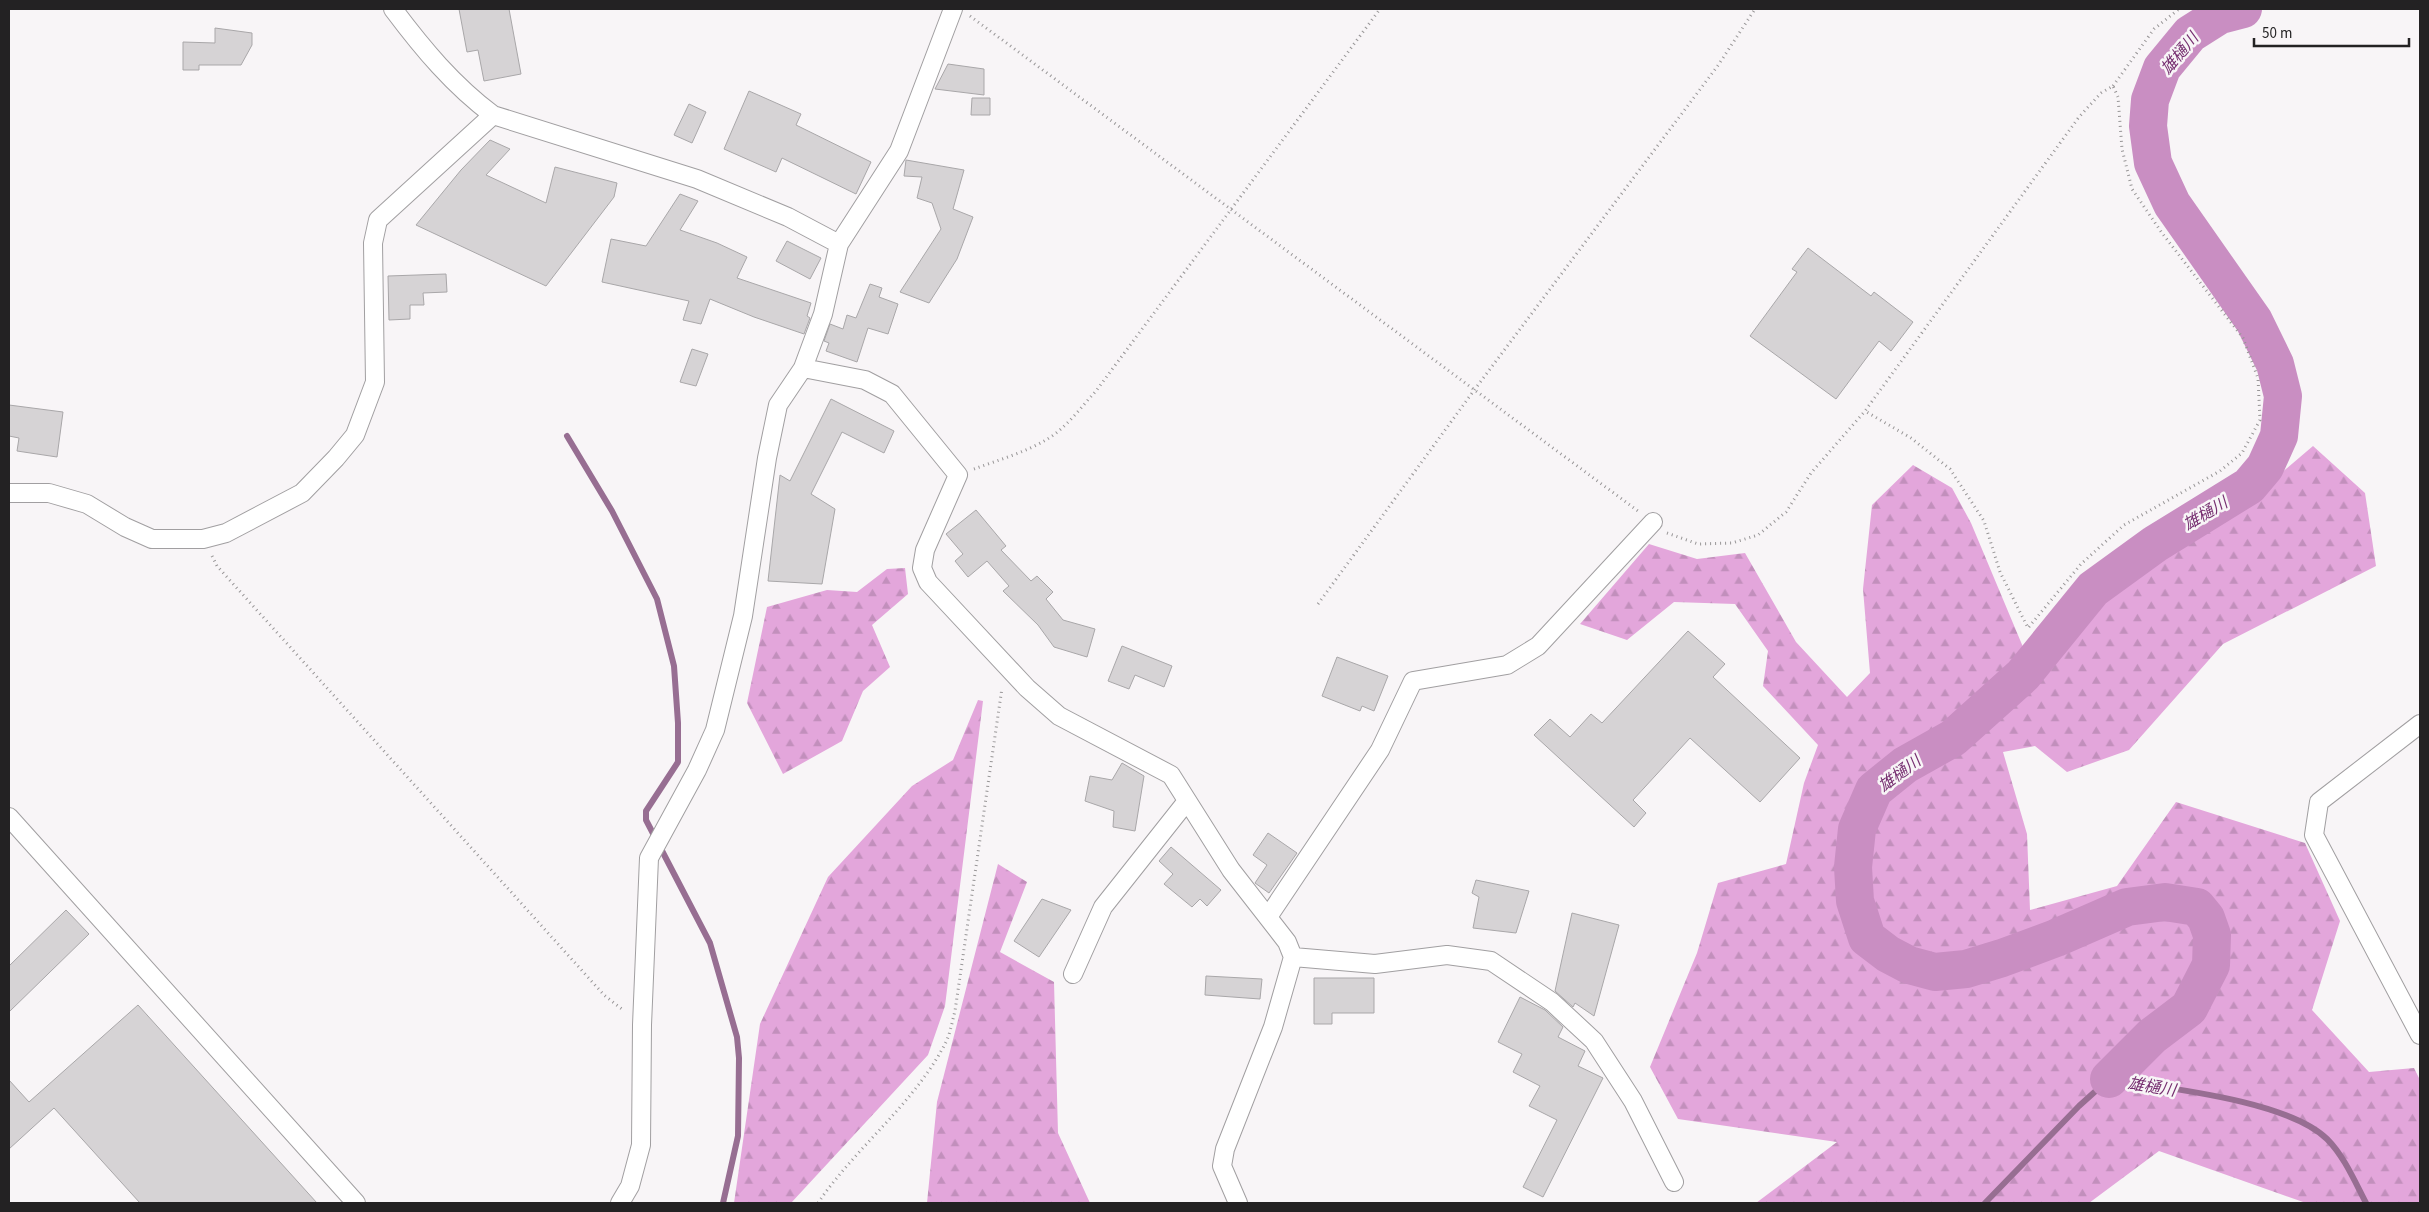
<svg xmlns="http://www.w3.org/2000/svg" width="2429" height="1212" viewBox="0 0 2429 1212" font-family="'Source Sans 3','Noto Sans JP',sans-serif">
  <defs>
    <pattern id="forest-firs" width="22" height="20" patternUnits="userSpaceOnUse" patternTransform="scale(1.25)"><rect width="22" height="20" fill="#e3a6db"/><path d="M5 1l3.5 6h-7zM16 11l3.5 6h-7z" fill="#c28fbc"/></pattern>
  </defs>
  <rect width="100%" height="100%" fill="#f8f5f7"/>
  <path fill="url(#forest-firs)" d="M2313,446L2365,493L2376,566L2223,644L2129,750L2067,772L2035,746L2003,752L2027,834L2030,910L2117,886L2176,802L2305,843L2340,921L2312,1010L2369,1072L2414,1068L2420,1080V1203H2306L2159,1151L2089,1203H1756L1837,1142L1678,1119L1650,1067L1697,953L1718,883L1786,864L1804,783L1818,745L1763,686L1768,651L1735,604L1674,602L1627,640L1580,624L1649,544L1697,559L1745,553L1796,642L1847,697L1870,673L1863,589L1872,505L1913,465L1952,488L1971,523L2023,647L2224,522Z
    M905,568L908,594L872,625L890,667L863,691L842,741L783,774L747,703L767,607L827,590L857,592L887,569Z
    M978,700L983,701L945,1006L928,1055L791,1203H734L760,1024L828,877L912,786L953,760Z
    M998,864L1027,882L1000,952L1054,982L1058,1133L1090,1203H927L937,1102Z"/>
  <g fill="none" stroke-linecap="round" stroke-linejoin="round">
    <path stroke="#976e92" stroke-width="6" d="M567,436L612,511L657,599L674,666L678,723V762L646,811V820L710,943L737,1037L739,1058L738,1136L723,1203
      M1985,1203L2079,1106L2109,1079C2165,1088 2287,1100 2327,1139C2344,1156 2355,1182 2366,1203"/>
    <path stroke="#c98ec2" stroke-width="38" d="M2109,1079L2152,1036L2189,1008L2211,965L2212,935L2206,918L2197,907L2165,902L2127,907L2056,938L2002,958L1966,969L1935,972L1909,965L1888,954L1867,938L1855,901L1853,867L1857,829L1874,790L1905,765L1953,738L2023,675L2093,589L2155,544L2249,486L2265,467L2279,436L2283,396L2275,364L2254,321L2172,204L2153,163L2148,126L2150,100L2162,68L2190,34L2220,15L2243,9"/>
  </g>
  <path fill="#d6d3d5" stroke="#a9a7a9" d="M459,9H509L521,74L484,81L478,50L467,52Z
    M215,28L252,33V45L241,65H199V70H183V42L215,43Z
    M948,64L984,69V95L935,89Z
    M749,91L801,114L796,125L871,162L856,194L782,158L776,172L724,149Z
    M972,98H990V115H971Z
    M689,104L706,112L692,143L674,135Z
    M490,140L510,149L486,175L546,203L555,167L617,183L614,197L546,286L416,225L461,170Z
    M906,160L964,170L953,209L973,217L957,259L929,303L900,292L941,229L932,203L917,198L922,177L904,176Z
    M680,194L698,201L680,230L717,243L747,257L737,278L811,303L807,316L810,318L804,334L754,317L710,299L701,324L683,320L689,301L602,282L611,239L646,246Z
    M787,241L821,258L810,279L776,261Z
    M1808,248L1871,296L1874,292L1913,322L1891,351L1879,341L1836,399L1750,336L1797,272L1792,269Z
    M446,274L447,292L423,293L424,305H410V319L389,320L388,276Z
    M870,284L882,288L879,297L898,304L888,334L868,328L857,362L826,351L829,343L824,341L830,324L843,329L847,315L856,318Z
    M692,349L708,354L696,386L680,382Z
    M831,399L894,431L884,453L842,432L811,494L835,509L822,584L768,581L780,475L790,481Z
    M9,405L63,412L57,457L17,451L19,438L9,436Z
    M976,510L1006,546L1001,550L1031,581L1037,576L1053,592L1046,599L1063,620L1095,629L1087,657L1054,647L1038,625L1003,591L1009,586L987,561L968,577L955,561L963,554L946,534Z
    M1688,631L1725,664L1713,677L1800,758L1760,802L1690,738L1633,800L1646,813L1634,827L1534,735L1550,719L1570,737L1591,714L1602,723Z
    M1122,646L1172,666L1164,687L1135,675L1129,689L1108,681Z
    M1337,657L1388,676L1374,711L1362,706L1360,711L1322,696Z
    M1122,763L1144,776L1135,831L1113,827L1114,811L1085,801L1090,776L1112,780Z
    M1268,833L1297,853L1269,893L1255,883L1267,865L1253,855Z
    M1171,847L1221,890L1207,906L1200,899L1192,907L1164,884L1173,874L1159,861Z
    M1476,880L1529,891L1516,933L1473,928L1479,897L1472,893Z
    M1042,899L1071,910L1039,957L1014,941Z
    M66,910L89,934L9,1012V966Z
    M1572,913L1619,925L1594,1016L1575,1003L1573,1007L1555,991Z
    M1206,976L1262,979L1260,999L1205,995Z
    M1314,978H1374V1013H1332V1024H1314Z
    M1520,997L1545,1010L1563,1027L1558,1037L1585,1051L1578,1066L1603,1078L1543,1197L1523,1187L1557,1120L1529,1106L1540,1086L1513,1072L1522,1054L1498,1042Z
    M138,1005L317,1203H140L54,1108L9,1149V1080L29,1102Z"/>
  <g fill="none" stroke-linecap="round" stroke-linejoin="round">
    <defs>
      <path id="minor" d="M393,9C423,49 453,85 493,115L697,179L788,217L839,244
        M803,368L865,380L892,394L958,475L925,550L922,568L928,582L1027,688L1059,716L1171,775L1231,870L1287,942L1293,957L1273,1027L1225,1149L1222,1166L1238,1203
        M9,493H49L87,504L125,527L152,539H203L226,533L302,493L336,458L355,435L375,382L373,243L378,220L493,115
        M2420,724L2319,802L2314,835L2420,1035
        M9,817L356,1203
        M1268,917L1380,750L1413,681L1507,665L1538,646L1653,522
        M1293,957L1375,964L1447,955L1491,961L1552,1002L1594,1041L1633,1101L1674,1182
        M1073,974L1103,907L1187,801
        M620,1203L630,1186L641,1145L642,1025L649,858L697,770L715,730L743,616L767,458L778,405L803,368L823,314L839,244L899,151L953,9"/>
    </defs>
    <use href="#minor" stroke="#a19fa1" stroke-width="20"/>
    <path stroke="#989697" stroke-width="3" stroke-dasharray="1 4" stroke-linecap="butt" d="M970,16L1638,511
      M2113,86L2154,29L2179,9
      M974,469C998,460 1027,452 1049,438C1068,426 1081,407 1096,391L1380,9
      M1667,533L1698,544L1732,543L1758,535L1786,512L1811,473L1865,411L2079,117L2101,93L2113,86L2118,97L2122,149L2132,189L2162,233L2243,338L2258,378L2260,420L2242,453L2220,471L2124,525L2081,564L2028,628L2000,572L1984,521L1950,469L1911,438L1865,411
      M212,556L217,566L604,995L623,1010
      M1318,604L1475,389L1719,64L1755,9
      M818,1203C856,1147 913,1105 945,1044C950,1035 952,1022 955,1011L1002,688"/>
    <use href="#minor" stroke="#fff" stroke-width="18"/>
  </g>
  <g text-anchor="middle" stroke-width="5" stroke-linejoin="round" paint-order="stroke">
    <g font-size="16" font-style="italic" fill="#762f70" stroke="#f8f5f7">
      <text transform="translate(2179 53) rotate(-50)" y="6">雄樋川</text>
      <text transform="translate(2205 513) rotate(-31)" y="6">雄樋川</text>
      <text transform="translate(1899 773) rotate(-37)" y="6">雄樋川</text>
      <text transform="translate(2152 1086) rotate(9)" y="6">雄樋川</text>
    </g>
  </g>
  <rect width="2429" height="1212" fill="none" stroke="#232223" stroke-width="20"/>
  <path d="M2254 38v8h155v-8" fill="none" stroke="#232223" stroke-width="2.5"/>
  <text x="2262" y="38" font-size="15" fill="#232223" stroke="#f8f5f7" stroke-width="4" paint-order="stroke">50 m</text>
</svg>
